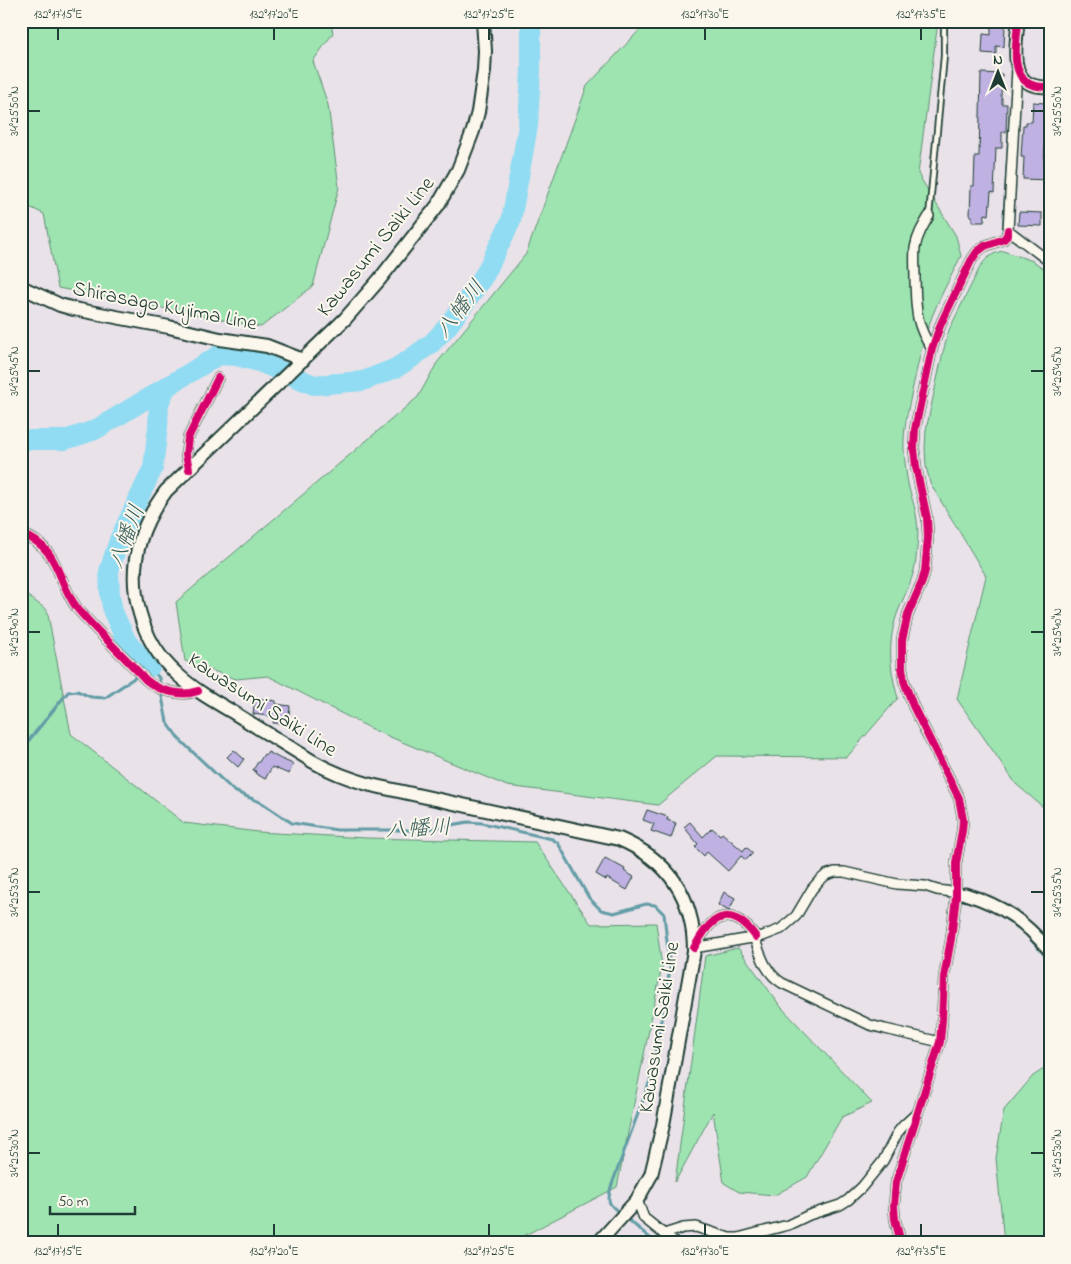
<svg xmlns="http://www.w3.org/2000/svg" width="1071" height="1264" viewBox="0 0 1071 1264" font-family="'Indie Flower','Klee One',sans-serif">
  <rect width="100%" height="100%" fill="#e9e2e9"/>
  <filter id="ink" filterUnits="userSpaceOnUse"><feTurbulence type="fractalNoise" baseFrequency=".02" numOctaves="2"/><feDisplacementMap in="SourceGraphic" scale="10" xChannelSelector="R" yChannelSelector="G"/><feConvolveMatrix kernelMatrix="1 2 1 2 8 2 1 2 1" color-interpolation-filters="sRGB"/></filter>
  <g filter="url(#ink)">
    <path fill="#9ee4b1" stroke="#5e9072" d="M21,21H330L333,33L313,61L328,105L339,187L313,286L261,327L58,288L44,214L21,203Z
      M648,21H938L918,174L956,236L961,256C950,279 937,301 929,325C921,346 917,369 912,391C908,410 903,430 904,450C905,463 906,476 909,488C912,499 916,510 917,521C919,533 917,546 916,559C914,577 906,592 899,609C887,638 889,668 898,698L847,757L717,756L658,805L507,786L376,731L268,676L236,679L185,661L176,602L418,397L437,363L526,254L587,86Z
      M1003,251L1033,261L1050,273V813L1016,784L957,699L986,576L930,483L926,466L925,448L926,430L943,352L949,330L980,267C986,258 992,253 1003,251Z
      M21,591L47,610L71,734L184,823L258,832L366,838L535,842L591,924L656,923L662,966L617,1187L510,1243H21Z
      M738,948L781,1007L872,1103L842,1117L807,1177L775,1195L739,1192L724,1183L713,1112L675,1182L705,956Z
      M1050,1065V1243H1004L996,1158L1004,1110L1033,1076Z"/>
    <g fill="none" stroke-linecap="round" stroke-linejoin="round">
      <path stroke="#639ca6" stroke-width="3" d="M1003,233L1011,102
        M1035,256L1050,268
        M161,692L167,722L179,739L234,791L262,803L292,823L337,830H423L468,822L482,823L552,839L558,843L589,898L601,910L614,913L646,904L655,905L664,914L670,969L651,1078L611,1187C607,1202 608,1204 620,1213
        M21,750L68,692L77,691L91,697L105,698L150,667L159,678L160,686
        M957,900C969,898 985,907 996,912
        M1001,915L1024,932L1050,961
        M625,1217L656,1243"/>
      <path stroke="#91dcf2" stroke-width="20" d="M21,440H65L95,430L219,355L237,356L259,362L314,385L363,381L396,368L413,357L432,343L447,327L470,296L485,274L511,221L528,126L531,69V21
        M150,667L127,642L113,612L110,595L109,571L119,540L153,468L158,427L159,403L167,386"/>
    </g>
    <path fill="#bfb2e3" stroke="#1f3d34" d="M991,25L1005,26L1004,47L996,46V54L982,53L983,34L991,35Z
      M981,73L1002,74L1001,97L1002,98V104H1007L1006,132H1002V148H996L994,193L991,192L989,215L985,214L984,222H972V216H970L971,186H974L975,156H979Z
      M1033,102L1045,103L1044,121H1050V142H1045L1044,168H1050V180L1023,179L1024,157H1021L1023,125H1026V122H1032Z
      M1019,212L1042,213V226L1018,225Z
      M255,698L276,701V704L290,706L288,724L273,723L274,717L253,714Z
      M234,750L244,759L238,767L227,757Z
      M268,752L281,759L293,764L289,774L272,767L265,779L255,773L256,771L253,770L258,762H259L264,754L266,755Z
      M647,810L668,817L667,820L676,823L671,838L651,831L654,824L643,820Z
      M690,822L703,837L712,828L720,835L722,833L743,851L746,847L753,853L746,860L741,856L728,871L707,852L704,856L695,847L698,844L684,827Z
      M605,858L625,869L624,871L634,877L627,890L607,878L606,880L596,874Z
      M724,892L735,898L729,911L718,905Z"/>
    <g fill="none" stroke-linecap="round" stroke-linejoin="round">
      <defs>
        <path id="service" d="M929,216L944,56V21"/>
        <path id="minor" d="M1017,69L1008,230L1050,262
          M929,216C923,226 917,236 915,248C914,258 915,269 915,279C916,308 915,324 932,349
          M189,469L186,454L188,438L218,378
          M21,534C60,547 56,580 77,608C85,618 94,627 103,636C118,651 132,665 146,680C159,691 182,697 198,691
          M754,937C761,956 765,972 782,983L870,1025L885,1029L940,1042
          M694,947C700,939 705,928 713,922C730,909 746,923 756,937
          M694,948L763,936L781,929L796,916L812,889L819,881L826,875L835,872H844L897,884L925,886L937,890L960,893
          M637,1200L644,1218L675,1243
          M664,1234L683,1228L696,1227L729,1238H738L788,1225L809,1215L840,1205L848,1200L862,1187L883,1161L898,1132L904,1125L917,1113
          M901,1243L895,1219L894,1206L896,1182L940,1042L942,1020L944,977L951,939L956,897V863L962,831L963,820L959,798L913,706L904,681L902,667V640L908,614L922,582L925,571L928,537L927,518L916,467L914,448L915,429L932,349L940,326L945,315L971,261L977,252L985,246L1004,239L1007,235L1008,230"/>
        <path id="tertiary" d="M1018,21C1017,40 1009,74 1030,84C1036,87 1043,87 1050,87
          M965,894C1004,906 1024,921 1050,951"/>
        <path id="secondary" d="M483,21L485,51L484,71L478,112L473,131L458,170L438,205L379,280L345,319L166,491C155,506 145,523 140,541C126,588 141,642 177,674C193,689 212,700 231,711C258,728 285,744 312,761C331,772 350,779 371,785L619,839C669,860 694,897 694,951L663,1125L651,1175L637,1200L598,1243
          M21,287L60,305L74,309L169,327L220,339L267,346L303,360"/>
      </defs>
      <use href="#service" stroke="#1f3d34" stroke-width="8"/>
      <use href="#minor" stroke="#1f3d34" stroke-width="12"/>
      <use href="#tertiary" stroke="#1f3d34" stroke-width="15"/>
      <use href="#secondary" stroke="#1f3d34" stroke-width="16"/>
      <use href="#service" stroke="#fbf7ec" stroke-width="4.5"/>
      <use href="#minor" stroke="#fbf7ec" stroke-width="9"/>
      <use href="#tertiary" stroke="#fbf7ec" stroke-width="11"/>
      <use href="#secondary" stroke="#fbf7ec" stroke-width="12"/>
      <defs>
        <path id="cycleway" d="M1018,21C1017,40 1009,74 1030,84C1036,87 1043,87 1050,87
          M189,469L186,454L188,438L218,378
          M21,534C60,547 56,580 77,608C85,618 94,627 103,636C118,651 132,665 146,680C159,691 182,697 198,691
          M694,948C699,939 705,928 713,922C730,909 746,923 756,937
          M901,1243L895,1219L894,1206L896,1182L940,1042L942,1020L944,977L951,939L956,897V863L962,831L963,820L959,798L913,706L904,681L902,667V640L908,614L922,582L925,571L928,537L927,518L916,467L914,448L915,429L932,349L940,326L945,315L971,261L977,252L985,246L1004,239L1007,235L1008,230"/>
      </defs>
      <use href="#cycleway" stroke="#fbf7ec" stroke-width="11"/>
      <use href="#cycleway" stroke="#d6006c" stroke-width="8"/>
    </g>
  </g>
  <path fill="none" stroke="#1f3d34" stroke-width="2" d="M58,28V40M274,28V40M489,28V40M705,28V40M921,28V40M28,111H40M1031,111H1044M28,371H40M1031,371H1044M28,632H40M1031,632H1044M28,892H40M1031,892H1044M28,1153H40M1031,1153H1044M58,1224V1236M274,1224V1236M489,1224V1236M705,1224V1236M921,1224V1236"/>
  <g text-anchor="middle" stroke-width="4" stroke-linejoin="round" paint-order="stroke">
    <g font-size="21" fill="#1f3d34" stroke="#fbf7ec">
      <text transform="translate(375 246) rotate(-51)" y="7">Kawasumi Saiki Line</text>
      <text transform="translate(165 305) rotate(11)" y="7">Shirasago Kujima Line</text>
      <text transform="translate(263 704) rotate(33)" y="7">Kawasumi Saiki Line</text>
      <text transform="translate(658 1027) rotate(-81)" y="7">Kawasumi Saiki Line</text>
    </g>
    <g font-size="22" font-style="italic" fill="#365d5a" stroke="#fbf7ec">
      <text transform="translate(459 308) rotate(-52)" y="8">八幡川</text>
      <text transform="translate(125 536) rotate(-69)" y="8">八幡川</text>
      <text transform="translate(418 827) rotate(-3)" y="8">八幡川</text>
    </g>
  </g>
  <rect width="1071" height="1264" fill="none" stroke="#fbf7ec" stroke-width="55"/>
  <g transform="translate(998 72)" stroke="#fbf7ec" stroke-width="4" paint-order="stroke">
  <path d="M0-4L9 19L0 12L-9 19Z" fill="#1f3d34"/>
  <text y="-8" font-size="14" font-weight="bold" text-anchor="middle" fill="#1f3d34">N</text>
  </g>
  <path d="M50 1206v8h85v-8" fill="none" stroke="#1f3d34" stroke-width="2.5"/>
  <text x="58" y="1206" font-size="15" fill="#1f3d34" stroke="#fbf7ec" stroke-width="4" paint-order="stroke">50 m</text>
  <rect x="28" y="28" width="1016" height="1208" fill="none" stroke="#1f3d34" stroke-width="2"/>
  <g font-size="12" text-anchor="middle" fill="#1f3d34">
    <text x="58" y="18">132°17'15"E</text>
    <text x="274" y="18">132°17'20"E</text>
    <text x="489" y="18">132°17'25"E</text>
    <text x="705" y="18">132°17'30"E</text>
    <text x="921" y="18">132°17'35"E</text>
    <text transform="translate(14 111) rotate(-90)" y="4">34°25'50"N</text>
    <text transform="translate(1057 111) rotate(-90)" y="4">34°25'50"N</text>
    <text transform="translate(14 371) rotate(-90)" y="4">34°25'45"N</text>
    <text transform="translate(1057 371) rotate(-90)" y="4">34°25'45"N</text>
    <text transform="translate(14 632) rotate(-90)" y="4">34°25'40"N</text>
    <text transform="translate(1057 632) rotate(-90)" y="4">34°25'40"N</text>
    <text transform="translate(14 892) rotate(-90)" y="4">34°25'35"N</text>
    <text transform="translate(1057 892) rotate(-90)" y="4">34°25'35"N</text>
    <text transform="translate(14 1153) rotate(-90)" y="4">34°25'30"N</text>
    <text transform="translate(1057 1153) rotate(-90)" y="4">34°25'30"N</text>
    <text x="58" y="1255">132°17'15"E</text>
    <text x="274" y="1255">132°17'20"E</text>
    <text x="489" y="1255">132°17'25"E</text>
    <text x="705" y="1255">132°17'30"E</text>
    <text x="921" y="1255">132°17'35"E</text>
  </g>
</svg>
